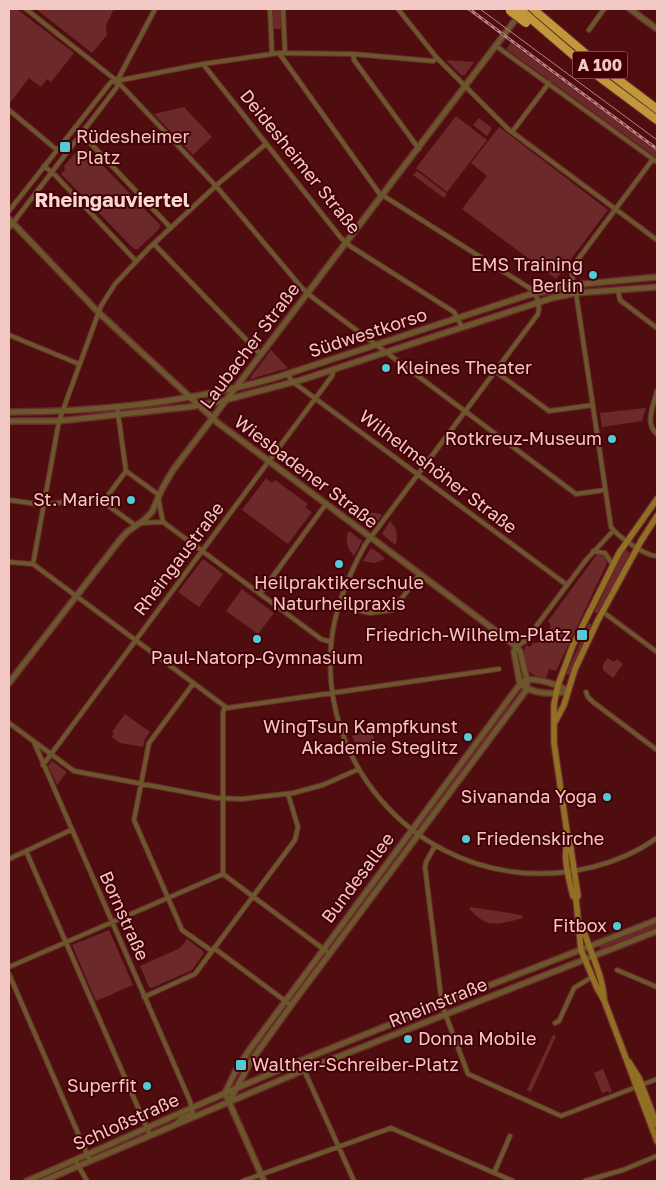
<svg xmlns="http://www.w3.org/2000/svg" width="666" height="1190" viewBox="0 0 666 1190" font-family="'Golos Text',sans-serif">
  <rect width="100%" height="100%" fill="#4f0d10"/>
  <path fill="#6b2a29" d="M9,9H17L74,53L51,82L47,79L41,87L29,78L10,103L9,102Z
    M36,9H114L106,25L107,35L92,53Z
    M273,9H281V29H273Z
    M511,43L657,151V158L506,49Z
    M446,60L474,62L465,75H461Z
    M184,107L212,137L193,155L154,114Z
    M456,116L487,140L447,192L416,168Z
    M479,118L492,128L487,136L473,125Z
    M499,127L608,210L556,279L462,209L487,176L471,163Z
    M87,149L160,225L159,229L138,249H134L61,174L65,170L64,166L76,152L83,153Z
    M417,171L447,194L444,198L413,175Z
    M271,350L288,368L251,379L250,378Z
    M646,408L642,421L602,427L600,413Z
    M266,478L272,483L275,480L308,504L305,507L312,512L288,544L242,510Z
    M367,513H376L382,515L373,527H371L360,518V515Z
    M390,521C397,527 398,536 396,544H394L382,534Z
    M349,531L362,541L354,556C348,550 344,539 349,531Z
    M371,548L379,553L385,559L374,563L363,561Z
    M625,549L630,553L598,614L594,612Z
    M598,553L605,556L607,563L556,671L549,669L546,678C526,676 523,666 525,647L527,645L530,647L533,643H538L551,626L548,621Z
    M203,559L223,574L199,607L178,592Z
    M242,589L274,613L258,634L226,611Z
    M589,623L592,625L569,675L566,674Z
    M608,658L614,662L617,659L623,664L613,678L603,670V664Z
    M508,706L509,707L422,826L420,824Z
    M125,714L150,732L145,739L143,747L120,743L112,737L114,733L112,732Z
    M371,729L374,739L378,743L358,752L352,736Z
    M52,761L67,772L57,785L48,766Z
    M378,881L379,882L330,949L328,948L333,940Z
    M470,907L510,913L523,916L522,918C513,921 495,926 486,922C480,920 475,914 470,910Z
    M655,924L657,927L600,949L599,946Z
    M109,930L133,985L96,1001L72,945Z
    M187,939L203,951L204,953L192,970L152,988L149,987L140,966L180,948Z
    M282,1010L283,1012L251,1055L239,1075L236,1077L245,1060Z
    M553,1035L556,1036L531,1092L527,1090Z
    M603,1069L612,1092L609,1093L608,1091L602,1093L594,1073Z"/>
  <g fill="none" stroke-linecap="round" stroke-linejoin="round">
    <defs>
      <path id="minor" d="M26,9L117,81L216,186L302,288L312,297L576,494L605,490
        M270,9L272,54
        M283,9L285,53
        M398,9L437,58L508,129L657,240
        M589,30L604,9
        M496,46L657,162
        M279,53L379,193L531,289C538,295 540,306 538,314L365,545C348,576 334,609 331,645C321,761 408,864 524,873C571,876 619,865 657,838
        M353,54L354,60L419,149
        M203,64L341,238L350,246L454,312L462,327
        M9,110L57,150
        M75,127L171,228
        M512,132L549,83
        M44,166L55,175L136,261
        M9,211L111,82L203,64L279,53L353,54L433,61L437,58
        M9,228L117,87V81L155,9
        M154,244L261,355
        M573,285L572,271L576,262L653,159
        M618,290L620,300L657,328
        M576,293L611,527C617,536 647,557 657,556
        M9,335L79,364
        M495,371L549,411L593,405
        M287,374L293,382L567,585
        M657,391C654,404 644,424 657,434
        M117,406L126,471
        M158,497L163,522
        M9,500L44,505L96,497L103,502
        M140,523L163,522L321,639L331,642
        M135,525L103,502L126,471L159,495
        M593,551L605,553L613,565
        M9,562L33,564L227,708L499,669
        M33,564L59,421L101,306L115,284L149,248L219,183L266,144
        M260,594L326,504
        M339,606L370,613L393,610L420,574
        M603,612L657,652
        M516,647L525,641L586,560L613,531
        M193,684L149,743L134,820L182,930L212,951
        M586,692L588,697L593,702L657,750
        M9,723L74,771L217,798L242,799L293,793L323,785L359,769
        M34,742L190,1101L193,1113L181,1118L176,1124
        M43,765L332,376L334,369
        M435,846L426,862L425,867L442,1005L468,1074L561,1116L657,1079
        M26,851L150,1135
        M9,859L71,830
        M223,874V712L225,707
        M223,874L326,951
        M214,948L288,1003
        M9,967L223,874
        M617,970L657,987
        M9,974L90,1161
        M144,997L195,974L295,840L298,827L288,794
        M555,1023L559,1021L574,988L592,977
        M300,1061L354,1181
        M75,1160L87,1181
        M494,1173L510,1136
        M243,1181L391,1128L513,1181
        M585,1181L623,1170L657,1156"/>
      <path id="tertiary" d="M630,9L657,29
        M9,219L98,312L218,423L512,643L520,651L527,680V689
        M9,412C100,412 193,402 281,376L528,295L573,285L657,277
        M9,421H59L188,407L218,402L301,380L552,298L576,293L657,287
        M516,647L514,652L520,684C533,694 553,695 568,691
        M9,683L119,541L127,532L144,520L152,512L162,489L173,470L519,15
        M225,1093L236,1070L250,1049L520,684C521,683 526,680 527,680C538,678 559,685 568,691
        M225,1093L264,1181
        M229,1102L251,1061L295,1000L527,689
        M27,1181C120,1141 211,1098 305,1059C421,1011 540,966 657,920
        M43,1181L297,1073L657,931"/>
      <path id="secondary" d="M555,722L564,705L575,669L598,620L641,541L657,516
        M568,839C562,856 569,879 573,896L576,899L581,950L597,988L604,1000L657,1141
        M576,899L578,896L570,843L568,839L554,743V704L558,685L573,645L619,553L657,499
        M579,923L582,925C589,950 602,972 604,998
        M629,1062L639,1078L657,1125"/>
      <path id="motorway" d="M533,9L599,65L657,109
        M530,18L594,73L657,120"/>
    </defs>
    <use href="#minor" stroke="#692b2d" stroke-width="6"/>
    <use href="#tertiary" stroke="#692b2d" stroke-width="8"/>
    <use href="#secondary" stroke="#692b2d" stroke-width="8"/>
    <use href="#motorway" stroke="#692b2d" stroke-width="10"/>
    <use href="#minor" stroke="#6c572c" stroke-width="4"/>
    <use href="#tertiary" stroke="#6c572c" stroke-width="5"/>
    <use href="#secondary" stroke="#927023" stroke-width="5.5"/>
    <use href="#motorway" stroke="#c0973a" stroke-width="8"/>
    <path stroke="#b68382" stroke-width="1" d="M480,9L657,140"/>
    <defs>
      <path id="rail" d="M469,9L657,149"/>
    </defs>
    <use href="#rail" stroke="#b68382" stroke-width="3"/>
    <use href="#rail" stroke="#430106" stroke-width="1" stroke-dasharray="4" stroke-linecap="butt"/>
    <defs>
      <path id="motorway-bridge" d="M520,9L530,18
        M510,11L526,23"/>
    </defs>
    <use href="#motorway-bridge" stroke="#692b2d" stroke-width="10" stroke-linecap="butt"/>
    <use href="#motorway-bridge" stroke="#c0973a" stroke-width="8"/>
  </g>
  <g fill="#52cbd7" stroke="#430106" stroke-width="2">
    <rect x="59" y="141" width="12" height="12" rx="2.5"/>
    <circle cx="593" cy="275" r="5"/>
    <circle cx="386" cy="368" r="5"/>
    <circle cx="612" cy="439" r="5"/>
    <circle cx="131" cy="500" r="5"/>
    <circle cx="339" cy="564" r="5"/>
    <rect x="576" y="629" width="12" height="12" rx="2.5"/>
    <circle cx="257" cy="639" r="5"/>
    <circle cx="468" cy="737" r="5"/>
    <circle cx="607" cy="797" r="5"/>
    <circle cx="466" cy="839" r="5"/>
    <circle cx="617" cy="926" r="5"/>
    <circle cx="408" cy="1039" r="5"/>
    <rect x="235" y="1059" width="12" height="12" rx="2.5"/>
    <circle cx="147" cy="1086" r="5"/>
  </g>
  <g text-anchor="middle" stroke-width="4" stroke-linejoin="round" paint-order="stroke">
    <rect fill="#430106" stroke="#be8c8b" stroke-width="1" x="572.5" y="51.5" width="55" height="27" rx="4"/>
    <g font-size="16" font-weight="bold" fill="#f2c8c4">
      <text x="600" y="71">A 100</text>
    </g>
    <g font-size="18" fill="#f2c8c4" stroke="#430106" text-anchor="end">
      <text x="76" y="143" text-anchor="start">Rüdesheimer<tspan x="76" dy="21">Platz</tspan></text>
      <text x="583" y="271">EMS Training<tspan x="583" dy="21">Berlin</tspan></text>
      <text x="396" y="374" text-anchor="start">Kleines Theater</text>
      <text x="602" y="445">Rotkreuz-Museum</text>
      <text x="121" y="506">St. Marien</text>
      <text x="339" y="589" text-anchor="middle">Heilpraktikerschule<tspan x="339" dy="21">Naturheilpraxis</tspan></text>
      <text x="571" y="641">Friedrich-Wilhelm-Platz</text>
      <text x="257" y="664" text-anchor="middle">Paul-Natorp-Gymnasium</text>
      <text x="458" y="733">WingTsun Kampfkunst<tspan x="458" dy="21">Akademie Steglitz</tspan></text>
      <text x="597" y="803">Sivananda Yoga</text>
      <text x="476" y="845" text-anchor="start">Friedenskirche</text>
      <text x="607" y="932">Fitbox</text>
      <text x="418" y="1045" text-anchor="start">Donna Mobile</text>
      <text x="252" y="1071" text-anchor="start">Walther-Schreiber-Platz</text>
      <text x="137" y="1092">Superfit</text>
    </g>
    <g font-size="18" fill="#f2c8c4" stroke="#430106">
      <text transform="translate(300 162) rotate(51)" y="6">Deidesheimer Straße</text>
      <text transform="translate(368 333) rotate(-18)" y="6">Südwestkorso</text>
      <text transform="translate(250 346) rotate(-53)" y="6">Laubacher Straße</text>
      <text transform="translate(306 472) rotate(37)" y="6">Wiesbadener Straße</text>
      <text transform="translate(438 472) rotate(37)" y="6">Wilhelmshöher Straße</text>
      <text transform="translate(179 559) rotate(-53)" y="6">Rheingaustraße</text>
      <text transform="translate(358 878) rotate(-53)" y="6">Bundesallee</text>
      <text transform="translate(124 916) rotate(66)" y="6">Bornstraße</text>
      <text transform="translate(438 1003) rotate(-22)" y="6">Rheinstraße</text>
      <text transform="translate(126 1122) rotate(-24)" y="6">Schloßstraße</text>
    </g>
    <g font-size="20" font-weight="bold" fill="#f9d7d4" stroke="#430106">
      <text x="112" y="207">Rheingauviertel</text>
    </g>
  </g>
  <rect width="666" height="1190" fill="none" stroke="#f2c8c4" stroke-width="20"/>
</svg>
